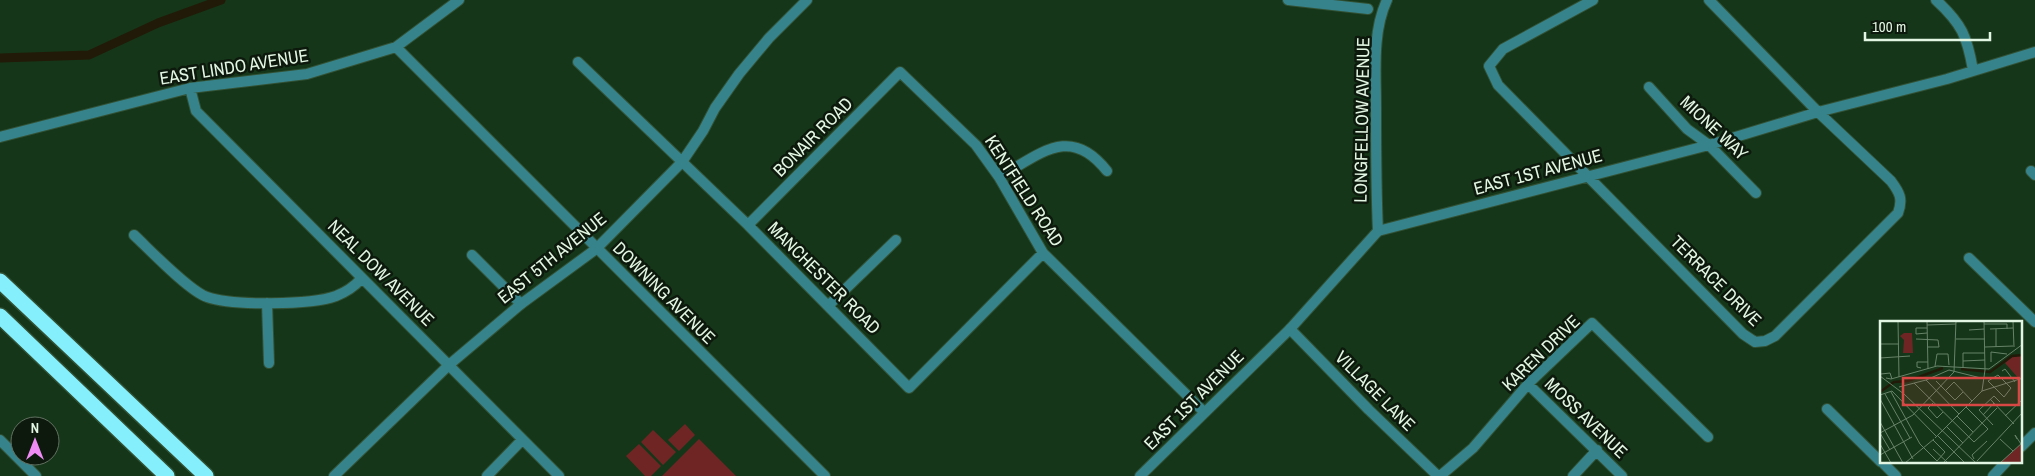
<svg xmlns="http://www.w3.org/2000/svg" width="2035" height="476" viewBox="0 0 2035 476" font-family="'Archivo Narrow',sans-serif">
  <rect width="100%" height="100%" fill="#153618"/>
  <path fill="#6f2523" d="M685,424L695,435L679,451L668,440Z
    M653,430L676,452L663,465L641,442Z
    M699,439L736,476H662Z
    M639,444L661,466L651,476H645L626,456Z"/>
  <g fill="none" stroke-linecap="round" stroke-linejoin="round">
    <path stroke="#221a08" stroke-width="9" d="M0,58L89,55L158,23L221,0"/>
    <defs>
      <path id="minor" d="M1288,0L1368,9
        M1593,0L1503,49L1489,66L1498,85L1743,334L1755,342L1765,341L1775,336L1898,213C1903,199 1900,193 1891,181L1818,112L1709,0
        M1936,0C1962,24 1967,36 1973,70
        M396,47L825,476
        M578,62L748,225L909,388L1043,253
        M1649,87L1687,129L1709,145L1756,193
        M190,88L196,111L559,476
        M0,137L190,88L307,74L396,47L459,0
        M2031,171L2035,175
        M999,177C1041,154 1070,124 1107,171
        M748,225L900,72L976,145L999,177L1043,253L1204,412
        M1378,231L1709,145L1818,112L1947,79L2035,52
        M134,235C149,249 189,291 207,297C232,306 311,305 336,296C346,292 354,287 361,279
        M472,255L521,304
        M1969,258L2035,322
        M267,303L269,363
        M829,305L896,240
        M1290,329L1369,410L1438,476
        M1528,384L1622,476
        M1827,409L1881,462
        M0,440L36,476
        M2021,447L2035,433
        M1882,462L1896,476
        M487,476L522,440
        M1440,476L1473,448L1528,384L1592,323L1708,437
        M1573,476L1597,450
        M1993,476L2006,462"/>
      <path id="tertiary" d="M334,476L450,364L521,304L596,249L682,162L703,131L715,108L739,74L769,38L807,0
        M1140,476L1290,329L1378,231C1376,189 1376,148 1376,107C1376,72 1372,32 1387,0"/>
      <path id="motorway" d="M0,281L206,476
        M0,316L167,476"/>
    </defs>
    <use href="#minor" stroke="#325134" stroke-width="12"/>
    <use href="#tertiary" stroke="#325134" stroke-width="12"/>
    <use href="#motorway" stroke="#325134" stroke-width="18"/>
    <use href="#minor" stroke="#37838b" stroke-width="10"/>
    <use href="#tertiary" stroke="#37838b" stroke-width="10"/>
    <use href="#motorway" stroke="#85f0fc" stroke-width="15"/>
  </g>
  <g text-anchor="middle" stroke-width="5" stroke-linejoin="round" paint-order="stroke">
    <g font-size="18" fill="#e3f6e3" stroke="#0c190c">
      <text transform="translate(234 67) rotate(-9)" y="6">EAST LINDO AVENUE</text>
      <text transform="translate(1362 120) rotate(-89)" y="6">LONGFELLOW AVENUE</text>
      <text transform="translate(1714 128) rotate(43)" y="6">MIONE WAY</text>
      <text transform="translate(813 137) rotate(-45)" y="6">BONAIR ROAD</text>
      <text transform="translate(1538 172) rotate(-15)" y="6">EAST 1ST AVENUE</text>
      <text transform="translate(1024 191) rotate(57)" y="6">KENTFIELD ROAD</text>
      <text transform="translate(552 258) rotate(-39)" y="6">EAST 5TH AVENUE</text>
      <text transform="translate(381 273) rotate(45)" y="6">NEAL DOW AVENUE</text>
      <text transform="translate(824 278) rotate(45)" y="6">MANCHESTER ROAD</text>
      <text transform="translate(1716 281) rotate(45)" y="6">TERRACE DRIVE</text>
      <text transform="translate(664 293) rotate(45)" y="6">DOWNING AVENUE</text>
      <text transform="translate(1541 353) rotate(-44)" y="6">KAREN DRIVE</text>
      <text transform="translate(1375 391) rotate(45)" y="6">VILLAGE LANE</text>
      <text transform="translate(1194 400) rotate(-45)" y="6">EAST 1ST AVENUE</text>
      <text transform="translate(1586 418) rotate(44)" y="6">MOSS AVENUE</text>
    </g>
  </g>
  <g transform="translate(1880 321)">
    <rect width="142" height="142" fill="#153618"/>
    <path d="M24,12H32L33,32H23L24,19L20,15ZM142,34V57L140,59L125,42L132,36ZM142,122V142H120Z" fill="#6f2523"/>
    <path fill="none" stroke="#221a08" stroke-width="2.5" d="M81,48L110,51L132,35L143,34M0,71L14,61L28,60L63,47"/>
    <path fill="none" stroke="#678369" stroke-width="1" d="M18,0L19,56M47,0L48,48M133,0L134,26M104,3H127V8M47,4L76,3M47,7H36V13L47,12M110,8L133,7M116,8V26M89,9L104,8M36,18L58,19L59,26H47M76,18H105M0,23H19M105,26L133,25M0,37L30,35M83,40L105,39M111,41V31L127,33M55,45L57,33H68L69,44M83,46V32H105M41,47L37,46V41H48M122,50L125,48L135,61M1,53L10,52L12,58M118,54L131,67L124,76L108,60ZM0,55L24,73L96,142M6,57L11,58L57,45L109,48L143,23M46,59L79,93M56,60L75,79L83,71M34,62L94,121L108,108L86,86M19,66L46,59L69,49L101,57M66,69L74,61L92,80M102,70L105,49L104,0M11,71L40,123L57,140L65,131L53,119M5,73L30,117M0,74L12,70L56,115M0,78L33,138M110,78L134,103M53,82L48,87L57,97L63,91M103,94L114,82M77,95L93,111M125,95L143,78M0,101L23,142M113,104L99,89L114,75L120,81M67,106L83,122M0,112L33,94L74,51L76,0M0,112L10,129M58,115L85,142M55,117L102,70L143,57M120,118L133,130M137,118L135,114L141,123M0,123L11,142M53,128L68,142M0,134L32,116M94,138L92,134L107,120M97,140L143,91M25,142L54,118M63,142L117,87M120,142L143,121"/>
    <path fill="#d84744" fill-opacity="0.15" stroke="#d84744" stroke-width="2.5" d="M23,57H139V84H23Z"/>
    <rect width="142" height="142" fill="none" stroke="#e3f6e3" stroke-width="2.5"/>
  </g>
  <g transform="translate(35 441)"><circle r="24" fill="#0c190c" stroke="#627162"/>
  <path d="M0-4L9 19L0 12L-9 19Z" fill="#f08bf6"/>
  <text y="-8" font-size="14" font-weight="bold" text-anchor="middle" fill="#e3f6e3">N</text>
  </g>
  <path d="M1865 32v8h125v-8" fill="none" stroke="#e3f6e3" stroke-width="2.5"/>
  <text x="1872" y="32" font-size="15" fill="#e3f6e3" stroke="#0c190c" stroke-width="4" paint-order="stroke">100 m</text>
</svg>
